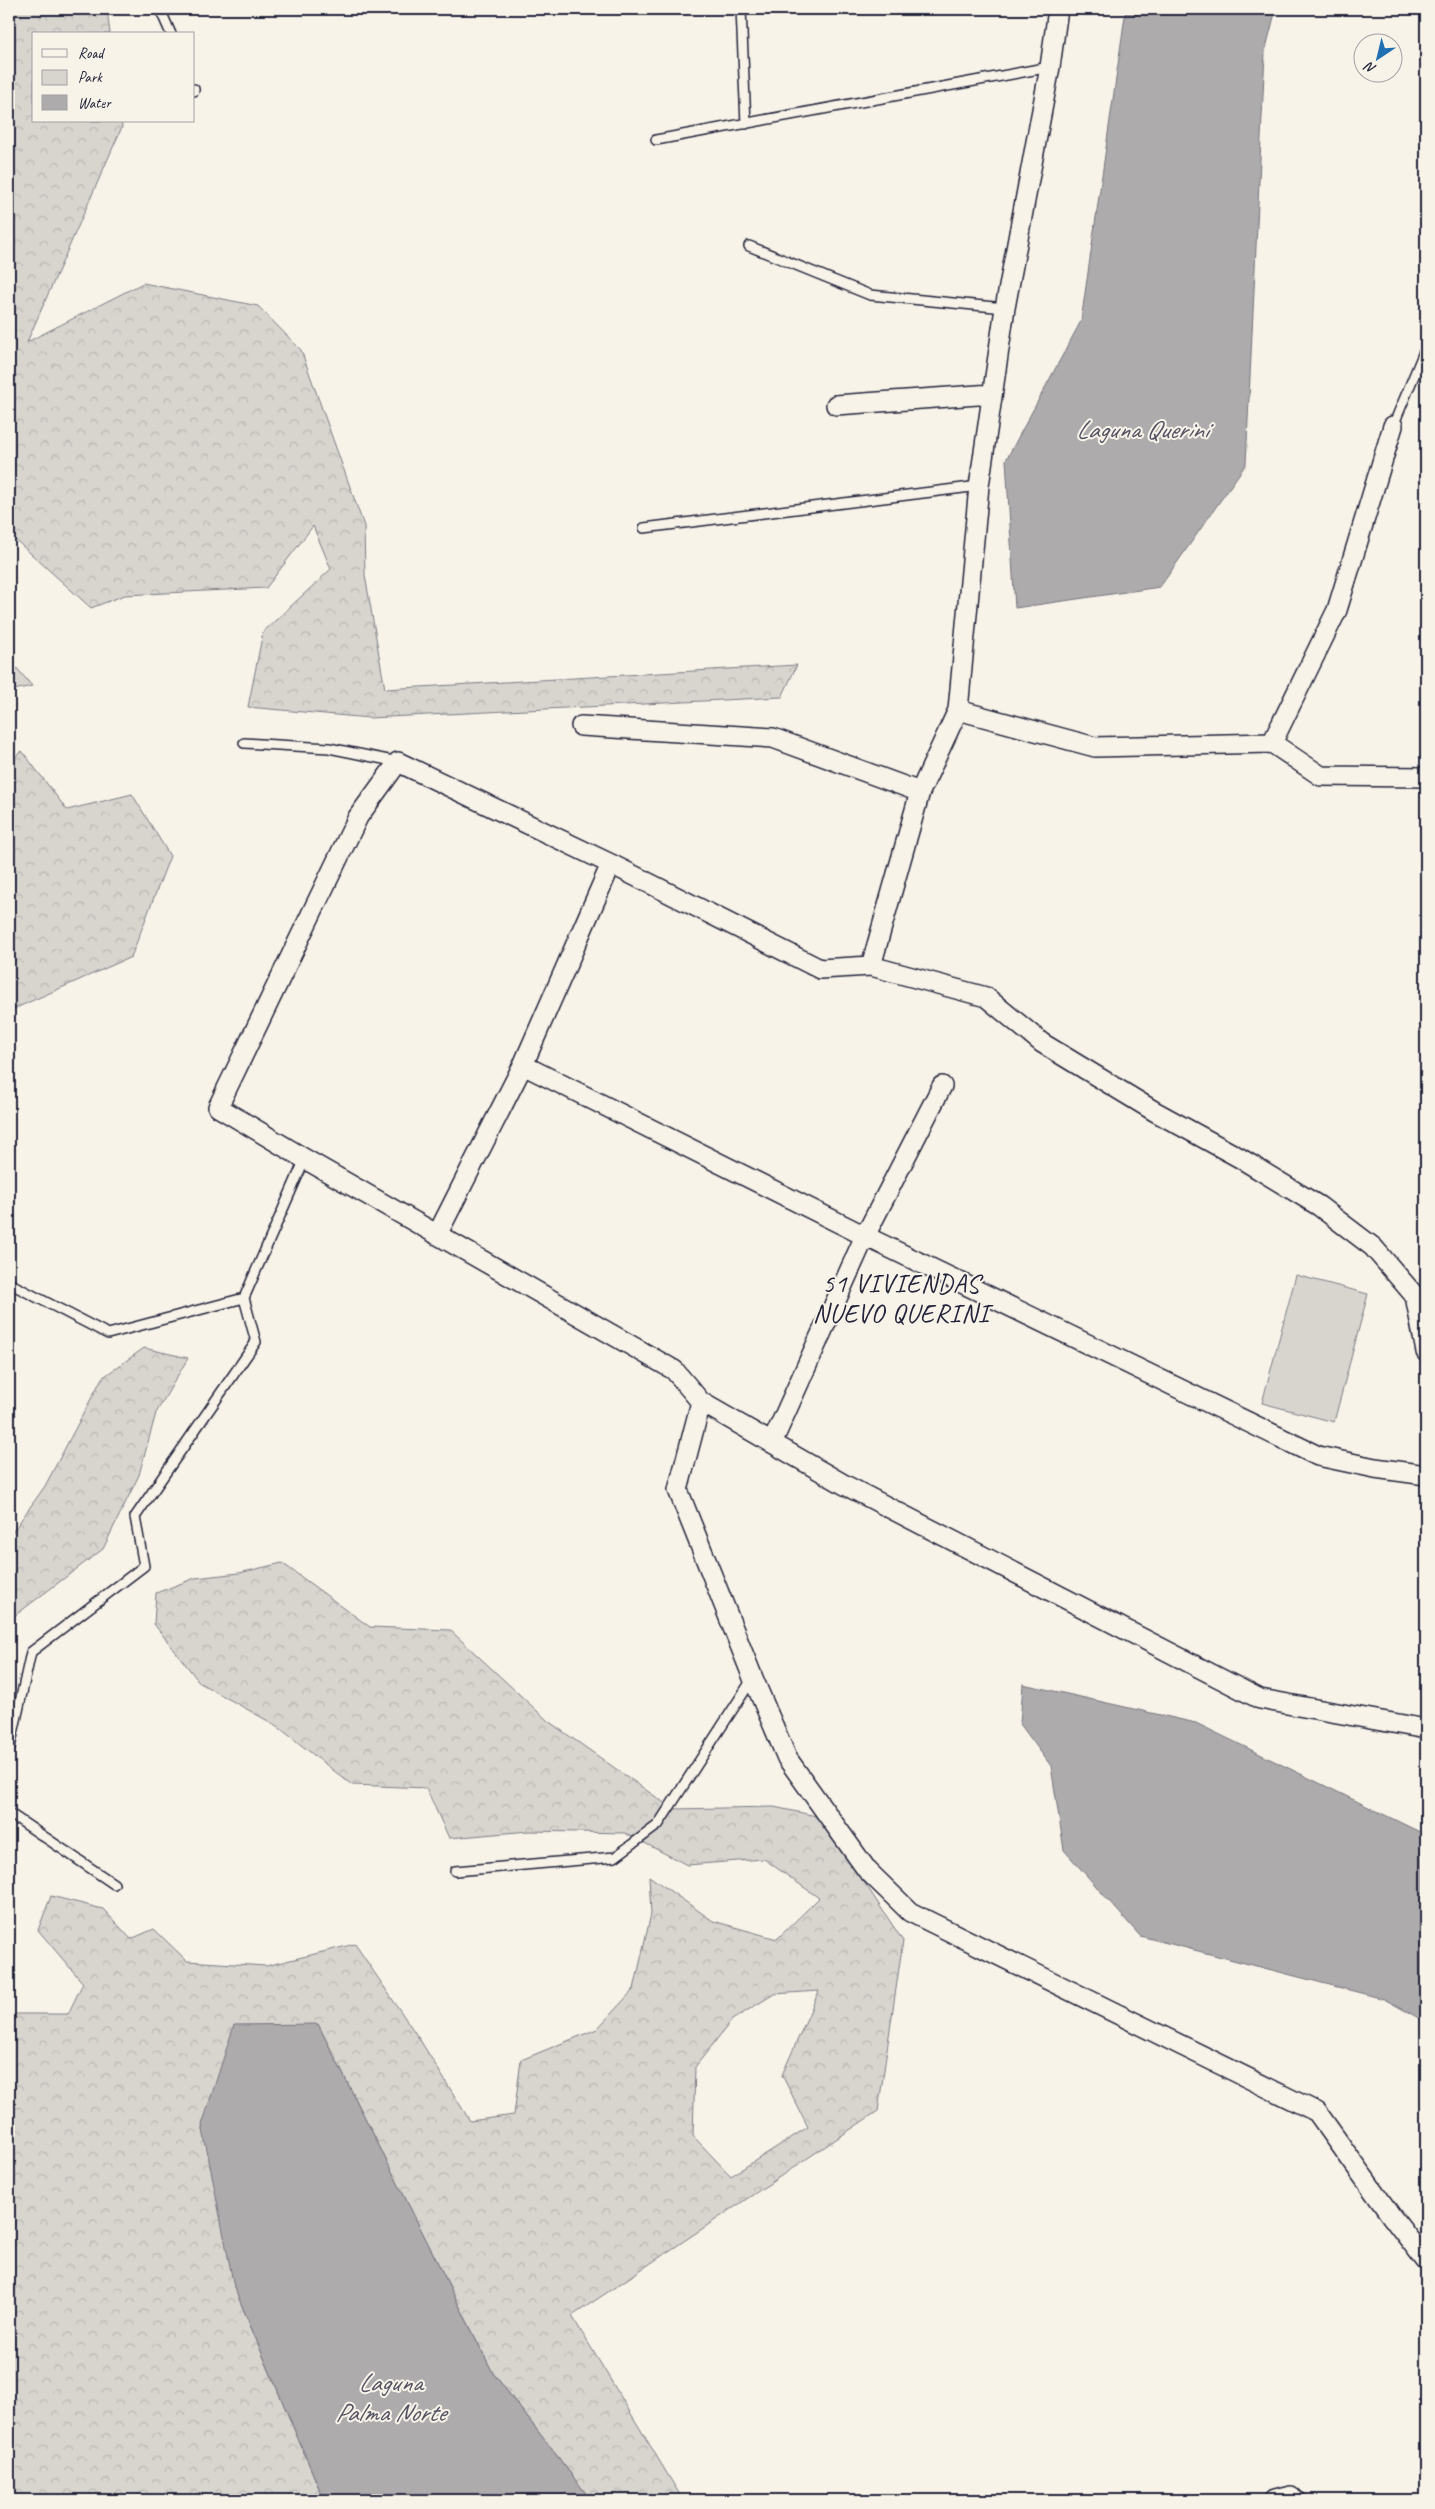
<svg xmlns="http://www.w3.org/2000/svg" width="1435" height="2509" viewBox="0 0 1435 2509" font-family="Caveat,sans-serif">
  <defs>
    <pattern id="forest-crowns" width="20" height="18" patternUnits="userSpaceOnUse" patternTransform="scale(1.25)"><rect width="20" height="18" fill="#d8d5cf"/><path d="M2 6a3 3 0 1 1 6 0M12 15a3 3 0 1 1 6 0" fill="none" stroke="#b9b7b3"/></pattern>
  </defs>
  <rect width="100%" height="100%" fill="#f7f3e8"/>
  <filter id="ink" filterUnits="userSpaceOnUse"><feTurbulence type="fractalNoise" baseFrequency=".02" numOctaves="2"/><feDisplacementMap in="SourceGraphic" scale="10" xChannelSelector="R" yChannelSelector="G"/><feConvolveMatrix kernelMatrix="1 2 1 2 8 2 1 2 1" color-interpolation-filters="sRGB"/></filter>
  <g filter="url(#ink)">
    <path fill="url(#forest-crowns)" stroke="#7d7c85" fill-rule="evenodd" d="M9,9H107L110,34H34V121H121L122,127L27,342L143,283L258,306L301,350L364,526L365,575L385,689L797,665L782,697L369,718L248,707L263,632L331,569L313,526L266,588L125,595L91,608L9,534Z
      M9,659L32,686L9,691Z
      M22,751L67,810L132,794L170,856L131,957L9,1011V762Z
      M144,1348L188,1358L156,1413L139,1475L103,1549L9,1620V1537L45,1486L102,1378Z
      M282,1563L370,1627L450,1630L548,1721L673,1809L774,1807L821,1817L903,1941L878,2111L572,2316L683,2500H591L493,2373L318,2024L234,2287L324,2500H9V2012L10,2014H68L83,1983L38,1930L51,1896L103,1909L131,1939L154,1929L187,1961L266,1966L355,1944L420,2040L470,2121L514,2115L521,2060L597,2029L634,1989L651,1914L649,1876L713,1921L777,1939L819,1898L764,1859L687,1865L625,1833L529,1831L449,1838L426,1788L352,1785L277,1726L200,1683L154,1624L156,1593L195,1578L239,1573ZM819,1991L782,2075L808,2127L731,2176L693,2136L695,2067L732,2020L774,1994Z"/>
    <path fill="#d8d5cf" stroke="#7d7c85" d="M1296,1275L1368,1294L1334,1422L1262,1403Z"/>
    <path fill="#aeabad" stroke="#76747f" d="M1126,9H1276L1265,52L1246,464L1160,587L1015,608L1006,460L1081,321Z
      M1023,1684L1196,1723L1426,1835V2022L1384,1999L1140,1936L1064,1850L1051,1766L1020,1724Z
      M318,2024L493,2373L591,2500H324L234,2287L202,2125L234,2025Z"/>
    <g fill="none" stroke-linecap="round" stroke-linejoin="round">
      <defs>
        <path id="service" d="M160,9L171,34
          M741,9L746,124
          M194,89V91
          M656,140L1050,67
          M749,246L870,295L1005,308
          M1393,426L1426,347
          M644,528L979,486
          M244,743L329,748L398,762
          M9,1283L108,1334L244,1298
          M9,1752L31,1652L144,1566L135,1517L256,1342L244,1298L305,1159
          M9,1813L114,1884
          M455,1871L615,1857L658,1825L753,1678"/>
        <path id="minor" d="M836,405L992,394
          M958,710L1095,747L1272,743L1321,776L1426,777
          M581,726L773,738L920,792
          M1272,743L1337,610L1393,426
          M871,966L920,792L958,710L979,486L1005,308L1050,67L1058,9
          M523,1065L865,1236L1318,1456L1375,1468L1426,1475
          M437,1235L523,1065L611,864
          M1426,1352L1415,1296L1373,1247L1319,1206L1240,1158L1154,1111L1042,1043L986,997L871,966L820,969L611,864L398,762L358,817L218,1107L305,1159L674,1370L701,1402L845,1485L1260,1699L1426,1729
          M701,1402L678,1490L753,1678L787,1758L867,1870L910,1912L1317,2112L1392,2217L1426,2261
          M772,1443L865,1236L942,1086
          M1274,2500L1291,2496L1295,2500"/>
      </defs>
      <use href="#service" stroke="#22223b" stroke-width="12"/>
      <use href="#minor" stroke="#22223b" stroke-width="22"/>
      <use href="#service" stroke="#f7f3e8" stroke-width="9"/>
      <use href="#minor" stroke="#f7f3e8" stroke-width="19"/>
    </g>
  </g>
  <g text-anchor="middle" stroke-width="4" stroke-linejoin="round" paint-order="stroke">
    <g font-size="26" font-style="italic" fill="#535263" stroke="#f7f3e8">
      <text x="1142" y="438">Laguna Querini</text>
      <text x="390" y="2391">Laguna<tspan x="390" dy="30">Palma Norte</tspan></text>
    </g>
    <g font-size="26" letter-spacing="1" fill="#22223b" stroke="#f7f3e8">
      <text x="901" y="1292">51 VIVIENDAS<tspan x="901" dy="30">NUEVO QUERINI</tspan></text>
    </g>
  </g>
  <rect width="1435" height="2509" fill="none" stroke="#f7f3e8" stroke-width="30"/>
  <rect x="15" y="15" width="1405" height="2479" fill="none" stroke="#22223b" stroke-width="2" filter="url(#ink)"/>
  <rect x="32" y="32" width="162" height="90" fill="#f7f3e8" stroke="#a29fa3"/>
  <rect x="42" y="49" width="25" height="8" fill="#f7f3e8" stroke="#a29fa3"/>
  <text x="78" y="58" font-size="15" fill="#22223b">Road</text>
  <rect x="42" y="70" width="25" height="15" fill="#d8d5cf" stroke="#a29fa3"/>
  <text x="78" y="82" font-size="15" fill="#22223b">Park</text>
  <rect x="42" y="95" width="25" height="15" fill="#aeabad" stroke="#a29fa3"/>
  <text x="78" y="108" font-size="15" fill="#22223b">Water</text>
  <g transform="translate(1378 58) rotate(215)"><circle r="24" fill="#f7f3e8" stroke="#a29fa3"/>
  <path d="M0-4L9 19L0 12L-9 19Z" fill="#1f6fb2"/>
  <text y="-8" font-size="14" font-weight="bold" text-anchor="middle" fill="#22223b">N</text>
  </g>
</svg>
